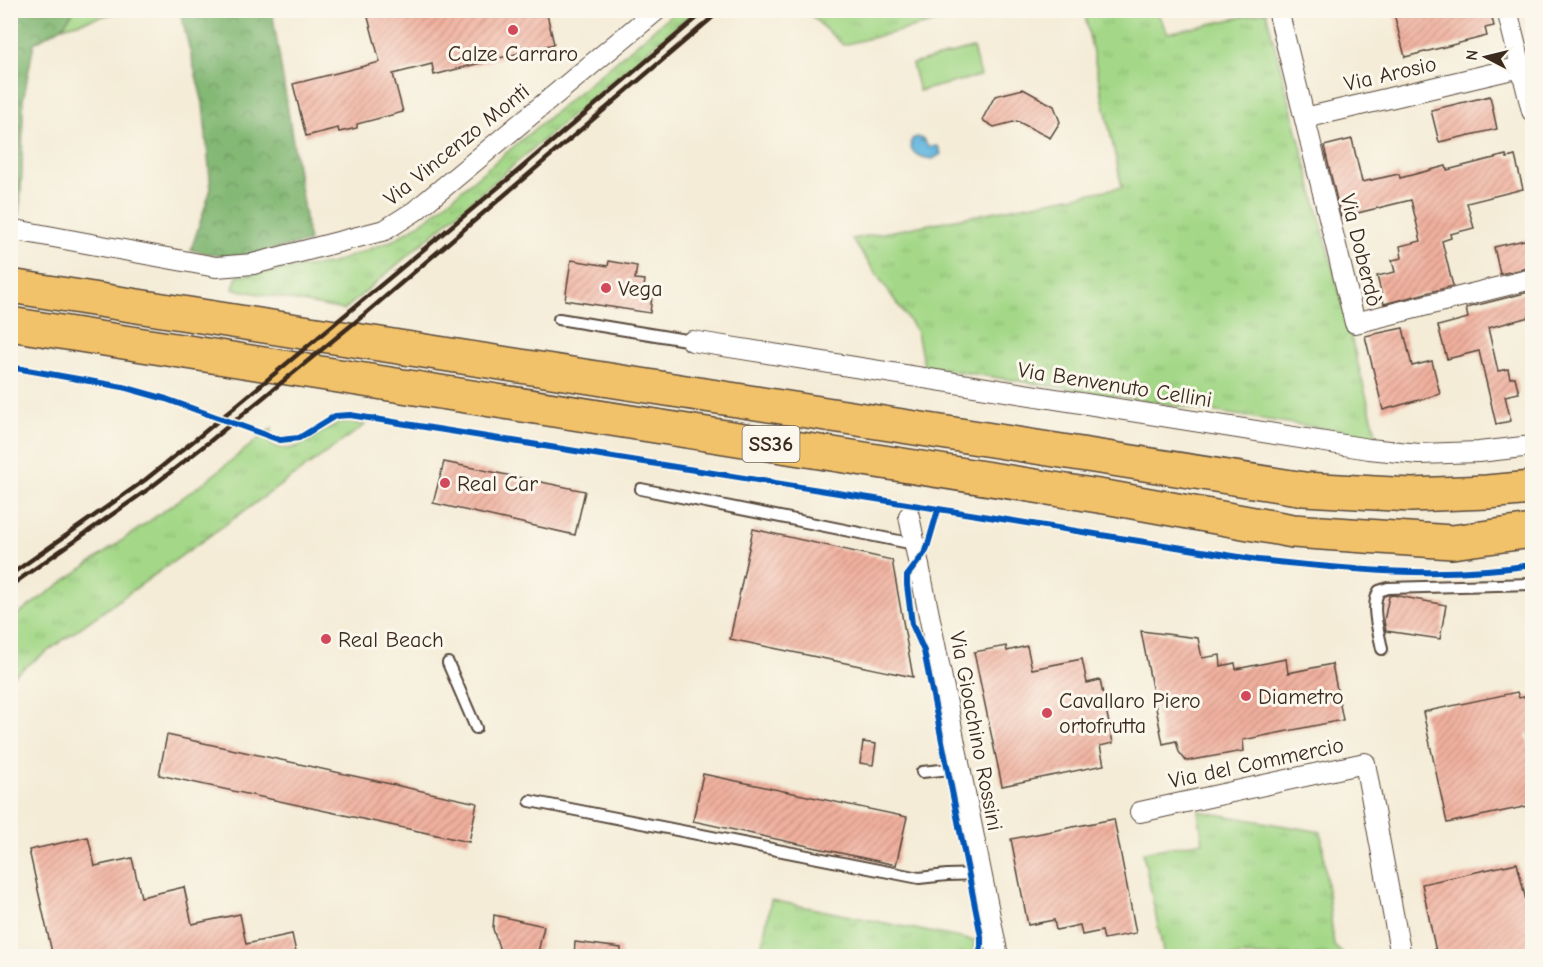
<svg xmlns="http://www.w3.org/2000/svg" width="1543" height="967" viewBox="0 0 1543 967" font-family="'Comic Neue',sans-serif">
  <defs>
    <pattern id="grass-tufts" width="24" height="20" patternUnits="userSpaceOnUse" patternTransform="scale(1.5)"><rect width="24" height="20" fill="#a4d888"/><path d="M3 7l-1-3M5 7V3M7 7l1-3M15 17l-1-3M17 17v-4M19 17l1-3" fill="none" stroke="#8eba75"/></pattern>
    <pattern id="forest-crowns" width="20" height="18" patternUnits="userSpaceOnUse" patternTransform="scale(1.5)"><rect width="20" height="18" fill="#83b874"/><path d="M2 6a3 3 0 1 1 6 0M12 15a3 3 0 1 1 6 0" fill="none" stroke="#6c965f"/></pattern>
    <pattern id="water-ripples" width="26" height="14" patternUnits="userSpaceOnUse" patternTransform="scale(1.5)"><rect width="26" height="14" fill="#62b6de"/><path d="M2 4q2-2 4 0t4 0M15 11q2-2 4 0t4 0" fill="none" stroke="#5294b3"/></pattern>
    <pattern id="building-hatch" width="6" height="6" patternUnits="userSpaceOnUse" patternTransform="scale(1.5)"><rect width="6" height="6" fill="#f1b09e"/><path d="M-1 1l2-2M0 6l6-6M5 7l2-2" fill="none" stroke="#c48f80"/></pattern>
  </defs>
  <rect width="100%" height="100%" fill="#fbf7ec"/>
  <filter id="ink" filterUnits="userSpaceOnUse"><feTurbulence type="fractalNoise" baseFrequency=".0167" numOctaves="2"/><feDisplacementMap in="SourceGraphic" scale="12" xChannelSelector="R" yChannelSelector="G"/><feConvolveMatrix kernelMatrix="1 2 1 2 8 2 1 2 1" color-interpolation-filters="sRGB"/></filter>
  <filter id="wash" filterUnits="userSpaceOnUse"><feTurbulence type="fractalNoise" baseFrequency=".008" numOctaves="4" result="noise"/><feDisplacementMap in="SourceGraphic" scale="24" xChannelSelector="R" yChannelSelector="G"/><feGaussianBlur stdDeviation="1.35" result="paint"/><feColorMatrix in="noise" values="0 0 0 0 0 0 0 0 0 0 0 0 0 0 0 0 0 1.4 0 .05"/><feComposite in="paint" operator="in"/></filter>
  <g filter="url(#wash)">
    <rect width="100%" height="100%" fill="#f4ecd7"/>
    <path fill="url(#grass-tufts)" stroke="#708153" stroke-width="1.5" d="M56,10L123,11L62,27Z
      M676,11H694L344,310L233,289L237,276L330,264L394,240L427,219Z
      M806,11H981L843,45Z
      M1107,11H1156L1168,33L1266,12L1377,437L924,366L917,332L852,239L1122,187L1085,16Z
      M342,422L365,425L11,677V619L206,481L272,428L269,443C297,462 316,429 342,422Z
      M1198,811L1321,832L1334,946L1345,956H1164L1143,852L1203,842Z
      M771,900L975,941L973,956H760Z"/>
    <path fill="url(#forest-crowns)" stroke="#5f7149" stroke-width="1.5" d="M10,11H74L62,27L34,43L23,100L22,172L19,217L10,216Z
      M180,11H272L309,242L249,255H217L191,250L211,189L203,103Z"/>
    <path fill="#a4d888" stroke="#708153" stroke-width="1.5" d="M973,48L980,76L919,91L912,64Z"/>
    <path fill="url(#water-ripples)" stroke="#4e707e" stroke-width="1.5" d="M917,137L923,139L929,147L938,146L941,154L933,159C920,158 907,153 912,139Z"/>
    <g id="blocks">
      <path fill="url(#building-hatch)" d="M366,10H546L554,44L434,75L432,64L393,74L403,112L357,124V128L339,132L338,128L306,136L293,84L380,62Z
        M1393,10H1490L1494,26L1485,28L1487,36L1405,57Z
        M1023,89L1054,106L1060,122L1050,138L1017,121L994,127L982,120L995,96Z
        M1490,96L1497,129L1439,142L1431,110Z
        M1352,139L1362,182L1399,174L1400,178L1446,166L1447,170L1506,155L1507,158L1515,156L1523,189L1467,203L1474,228L1450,234L1451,238L1442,241L1453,286L1384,304L1377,276L1395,272L1392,260L1402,258L1400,246L1421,241L1411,200L1341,217L1324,146Z
        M1533,238V267L1500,274L1494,247Z
        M571,260L608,266L609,261L637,266L635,279L645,280L643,295L652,296L650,313L565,300Z
        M1533,291V316L1488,328L1498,371L1508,369L1510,378L1515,377L1519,393L1505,396L1511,421L1496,424L1479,351L1447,359L1438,326L1468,318L1466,308Z
        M1403,328L1412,366L1432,361L1440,394L1383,410L1365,336Z
        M444,462L585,491L575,535L433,503Z
        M753,529L892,560L913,677L730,639Z
        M1393,595L1446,605L1440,639L1386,631L1384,621L1389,596Z
        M1141,631L1198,638L1202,658L1220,655L1221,666L1235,663L1236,669L1286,659L1288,673L1332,664L1343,720L1243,740L1244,751L1186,761L1179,752L1176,741L1163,744Z
        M1006,646L1007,651L1027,646L1032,669L1082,659L1087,683L1100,680L1113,743L1100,746L1104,765L1002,786L974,652Z
        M1517,692L1519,698L1533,695V732L1526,733L1533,763V805L1447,823L1423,712Z
        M167,735L477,803L469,842L159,775Z
        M863,742L876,744L873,765L860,763Z
        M703,774L907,817L896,865L693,821Z
        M1114,819L1136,933L1104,939L1102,931L1082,935L1080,925L1056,930L1054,920L1028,925L1011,839Z
        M88,837L95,866L132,858L141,897L184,887L192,924L240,914L246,944L292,934L297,957H53L29,850Z
        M1517,863L1533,930V957H1437L1422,884Z
        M494,915L544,926L537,957H502L493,929Z
        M575,942L621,948V957H574Z"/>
    </g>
  </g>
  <g filter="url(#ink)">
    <use href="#blocks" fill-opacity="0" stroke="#57473a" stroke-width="1.5"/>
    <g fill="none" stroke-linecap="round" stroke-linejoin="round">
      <defs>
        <path id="lane" d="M559,319L692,341
          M641,489L914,544
          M1382,649C1379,632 1370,607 1379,591L1388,588L1532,584
          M448,663L476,728
          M922,772L960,768
          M530,801L919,878L947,875L981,874"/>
        <path id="street" d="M1278,10L1355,323L1532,279
          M1507,10L1532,111
          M1305,118L1521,67
          M10,229L216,267L253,264L385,230L415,211L657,10
          M692,341L1369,449L1419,454L1479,452L1532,446
          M909,516L998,956
          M1140,812L1365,763L1401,956"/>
        <path id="highway" d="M10,286L1304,489L1411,495L1487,492L1532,488
          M10,324L1111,498L1293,531L1452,542L1532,531"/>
      </defs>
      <use href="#lane" stroke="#57473a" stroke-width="14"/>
      <use href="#street" stroke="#57473a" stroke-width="22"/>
      <use href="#highway" stroke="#57473a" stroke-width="36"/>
      <use href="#lane" stroke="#fff" stroke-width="10"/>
      <use href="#street" stroke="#fff" stroke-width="20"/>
      <use href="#highway" stroke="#f2c26a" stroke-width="33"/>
      <path stroke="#3b2a1e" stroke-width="4.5" d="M10,575L145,480L201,435L513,175L706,10
        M10,586L150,488L209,442L365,314L721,10"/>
      <defs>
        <path id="cycleway" d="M10,367L123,387L166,399L280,440L299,438L335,416L350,415L1258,560C1351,570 1440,579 1532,565
          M938,510L926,551L907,576V585L912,624L924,651L981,936V947L978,956"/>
      </defs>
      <use href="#cycleway" stroke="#fbf7ec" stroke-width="10"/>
      <use href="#cycleway" stroke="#0057b8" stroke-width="6"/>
    </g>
  </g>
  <g fill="#d1495b" stroke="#fbf7ec" stroke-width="2">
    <circle cx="513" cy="30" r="6"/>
    <circle cx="606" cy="288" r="6"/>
    <circle cx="445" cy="483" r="6"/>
    <circle cx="326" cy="639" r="6"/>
    <circle cx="1246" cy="696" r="6"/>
    <circle cx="1047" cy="713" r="6"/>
  </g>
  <g text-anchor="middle" stroke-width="6" stroke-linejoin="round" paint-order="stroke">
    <rect fill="#fbf7ec" stroke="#75685c" stroke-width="1.5" x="742.5" y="426" width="57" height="36" rx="4.5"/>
    <g font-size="21" font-weight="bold" fill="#3b2a1e">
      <text x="771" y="451">SS36</text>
    </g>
    <g font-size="22" fill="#3b2a1e" stroke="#fbf7ec" text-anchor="start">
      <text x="513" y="61" text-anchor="middle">Calze Carraro</text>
      <text x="618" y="296">Vega</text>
      <text x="457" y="491">Real Car</text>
      <text x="338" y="647">Real Beach</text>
      <text x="1258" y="704">Diametro</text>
      <text x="1059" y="708">Cavallaro Piero<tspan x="1059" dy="25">ortofrutta</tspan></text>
    </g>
    <g font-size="22" fill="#3b2a1e" stroke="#fbf7ec">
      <text transform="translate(1390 73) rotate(-13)" y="8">Via Arosio</text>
      <text transform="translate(456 144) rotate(-39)" y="8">Via Vincenzo Monti</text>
      <text transform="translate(1362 250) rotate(76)" y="8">Via Doberdò</text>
      <text transform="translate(1115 384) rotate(9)" y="8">Via Benvenuto Cellini</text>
      <text transform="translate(977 731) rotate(79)" y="8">Via Gioachino Rossini</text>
      <text transform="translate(1256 762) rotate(-12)" y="8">Via del Commercio</text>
    </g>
  </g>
  <rect width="1543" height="967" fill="none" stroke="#fbf7ec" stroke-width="36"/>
  <g transform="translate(1486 57) rotate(277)" stroke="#fbf7ec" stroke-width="4.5" paint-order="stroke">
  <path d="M0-4.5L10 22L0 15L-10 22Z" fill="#3b2a1e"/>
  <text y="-9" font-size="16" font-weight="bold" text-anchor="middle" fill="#3b2a1e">N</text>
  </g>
</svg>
